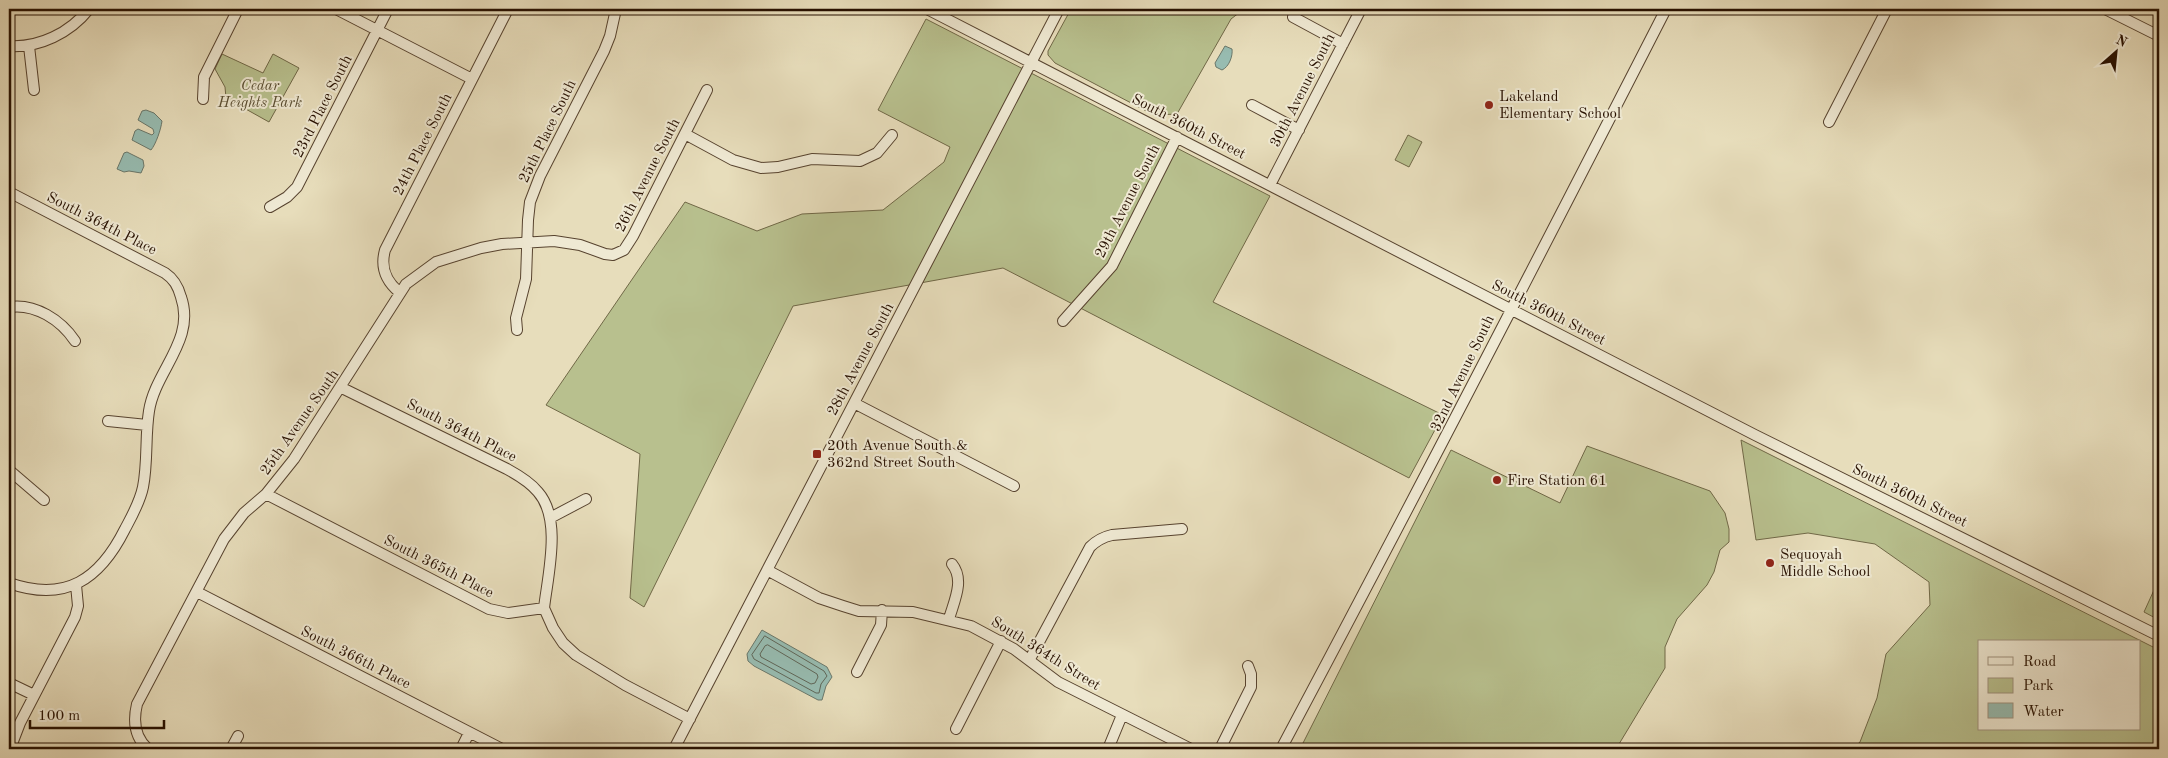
<svg xmlns="http://www.w3.org/2000/svg" width="2168" height="758" viewBox="0 0 2168 758" font-family="'Old Standard TT',serif">
  <rect width="100%" height="100%" fill="#e7ddbb"/>
  <filter id="stains"><feTurbulence type="fractalNoise" baseFrequency=".004" numOctaves="4"/><feColorMatrix values="0 0 0 0 .2 0 0 0 0 .09 0 0 0 0 .02 0 0 0 .5 -.17"/></filter>
  <radialGradient id="worn" r=".72"><stop offset=".6" stop-color="#630" stop-opacity="0"/><stop offset="1" stop-color="#630" stop-opacity=".3"/></radialGradient>
  <path fill="#b8c08e" stroke="#706847" fill-rule="evenodd" d="M1071,9H1244L1231,19L1177,114L1154,115L1055,63L1048,55V51Z
    M926,19L1270,196L1213,302L1443,415L1409,478L1003,268L793,306L644,607L630,598L640,454L546,405L685,202L757,231L802,214L883,210L944,162L950,147L878,110Z
    M222,54L263,73L273,54L299,68L269,122L226,98L225,87L215,69Z
    M1408,135L1422,142L1409,167L1395,160Z
    M1741,440L2159,650V749H1852L1860,742L1877,698L1886,654L1930,605L1929,582L1875,544L1808,533L1756,540ZM1979,642H2139V729H1979Z
    M1587,446L1710,491L1725,513L1729,529V542L1720,550L1714,572L1707,585L1677,619L1665,647V668L1616,749H1300L1451,450L1560,503Z
    M2159,579V620L2144,612Z"/>
  <path fill="#97bcb1" stroke="#6a776a" d="M1225,46L1232,49C1233,56 1229,67 1222,70L1216,67L1215,63Z
    M146,110L154,113L162,121C161,129 156,144 151,150L132,140L135,131L138,129L152,135L154,133L153,129L138,120L142,111Z
    M127,152L143,160L144,166L141,173L129,171L124,172L117,169L124,153Z
    M762,630L827,667L832,677L826,686L822,700H818L754,666L748,661L747,654Z"/>
  <g fill="none" stroke-linecap="round" stroke-linejoin="round">
    <path stroke="#5f6658" stroke-width="1" d="M765,636L824,671L827,676L821,684L819,693H816L754,659L752,655Z
      M768,645L817,674L818,677L815,683L811,684L761,657L760,654L765,646Z"/>
    <defs>
      <path id="minor" d="M336,9L472,79
        M927,9L1755,435L2159,636
        M2105,9L2159,36
        M1293,17L1343,44
        M9,46C39,48 70,33 89,9
        M29,46L34,90
        M203,99L204,77L238,9
        M1252,105L1299,130
        M1829,122L1887,9
        M685,134L733,160L761,168L778,167L812,159L860,161L877,153L892,135
        M1270,185L1361,9
        M9,192L165,273C174,279 178,286 181,297C196,340 155,371 149,411C145,436 148,462 143,487C140,502 132,516 125,529C100,579 66,603 9,583
        M270,207L287,197L297,187L388,9
        M399,292C386,281 380,268 385,250L508,9
        M9,307C35,303 61,320 75,341
        M1063,321L1112,266L1177,137
        M517,330L516,318L526,279L528,220L530,202L540,176L604,51L610,36L616,9
        M342,388L507,469C518,475 530,482 538,492C562,519 548,574 544,608
        M854,403L1014,486
        M108,421L147,425
        M9,470L44,500
        M266,494L489,609L508,613L544,608L553,628L563,643L576,655L625,685L690,719
        M550,518L586,499
        M767,570L819,598L843,606L859,611L913,612L971,626L1014,649L1058,682L1191,749
        M197,592L502,749
        M949,619C954,601 965,580 952,564
        M1030,659L1090,547C1097,540 1103,537 1112,535L1182,529
        M857,672L881,625L882,610
        M9,683L34,695
        M956,729L1001,641
        M10,749L20,723L75,617L78,606L76,585
        M148,749C134,737 133,721 137,704L224,539L244,513L266,494L294,459L406,284L436,262L481,248L502,244L554,241L580,245L605,254L613,255L624,250L633,236L707,90
        M231,749L238,736
        M461,749L469,733
        M674,749L1059,9
        M1108,749L1122,715
        M1220,749L1251,687V674L1248,666
        M1281,749C1412,503 1539,257 1666,9"/>
    </defs>
    <use href="#minor" stroke="#57432f" stroke-width="12"/>
    <use href="#minor" stroke="#efe9d3" stroke-width="10"/>
  </g>
  <g fill="#8f2418" stroke="#efe9d3" stroke-width="2">
    <circle cx="1489" cy="105" r="5"/>
    <rect x="812" y="449" width="10" height="10" rx="2.5"/>
    <circle cx="1497" cy="480" r="5"/>
    <circle cx="1770" cy="563" r="5"/>
  </g>
  <g text-anchor="middle" stroke-width="4" stroke-linejoin="round" paint-order="stroke">
    <g font-size="15" font-style="italic" fill="#5a4e32" stroke="#efe9d3">
      <text x="260" y="90">Cedar<tspan x="260" dy="17">Heights Park</tspan></text>
    </g>
    <g font-size="15" fill="#271000" stroke="#efe9d3">
      <text transform="translate(1302 90) rotate(-63)" y="5">30th Avenue South</text>
      <text transform="translate(322 106) rotate(-63)" y="5">23rd Place South</text>
      <text transform="translate(1189 126) rotate(27)" y="5">South 360th Street</text>
      <text transform="translate(547 131) rotate(-64)" y="5">25th Place South</text>
      <text transform="translate(422 144) rotate(-63)" y="5">24th Place South</text>
      <text transform="translate(647 175) rotate(-63)" y="5">26th Avenue South</text>
      <text transform="translate(1127 201) rotate(-63)" y="5">29th Avenue South</text>
      <text transform="translate(102 223) rotate(27)" y="5">South 364th Place</text>
      <text transform="translate(1549 312) rotate(27)" y="5">South 360th Street</text>
      <text transform="translate(860 359) rotate(-62)" y="5">28th Avenue South</text>
      <text transform="translate(1462 373) rotate(-64)" y="5">32nd Avenue South</text>
      <text transform="translate(299 422) rotate(-55)" y="5">25th Avenue South</text>
      <text transform="translate(462 430) rotate(27)" y="5">South 364th Place</text>
      <text transform="translate(1910 495) rotate(26)" y="5">South 360th Street</text>
      <text transform="translate(439 566) rotate(27)" y="5">South 365th Place</text>
      <text transform="translate(1046 653) rotate(32)" y="5">South 364th Street</text>
      <text transform="translate(356 657) rotate(27)" y="5">South 366th Place</text>
    </g>
    <g font-size="15" fill="#271000" stroke="#efe9d3" text-anchor="start">
      <text x="1499" y="101">Lakeland<tspan x="1499" dy="17">Elementary School</tspan></text>
      <text x="827" y="450">20th Avenue South &amp;<tspan x="827" dy="17">362nd Street South</tspan></text>
      <text x="1507" y="485">Fire Station 61</text>
      <text x="1780" y="559">Sequoyah<tspan x="1780" dy="17">Middle School</tspan></text>
    </g>
  </g>
  <rect width="2168" height="758" fill="none" stroke="#e7ddbb" stroke-width="30"/>
  <rect x="10" y="10" width="2148" height="738" fill="none" stroke="#271000" stroke-width="2.5"/>
  <rect x="15" y="15" width="2138" height="728" fill="none" stroke="#271000"/>
  <rect x="1978" y="640" width="162" height="90" fill="#efe9d3" stroke="#9f927f"/>
  <rect x="1988" y="657" width="25" height="8" fill="#efe9d3" stroke="#9f927f"/>
  <text x="2023" y="666" font-size="15" fill="#271000">Road</text>
  <rect x="1988" y="678" width="25" height="15" fill="#b8c08e" stroke="#9f927f"/>
  <text x="2023" y="690" font-size="15" fill="#271000">Park</text>
  <rect x="1988" y="703" width="25" height="15" fill="#97bcb1" stroke="#9f927f"/>
  <text x="2023" y="716" font-size="15" fill="#271000">Water</text>
  <g transform="translate(2116 52) rotate(27)" stroke="#efe9d3" stroke-width="4" paint-order="stroke">
  <path d="M0-4L9 19L0 12L-9 19Z" fill="#271000"/>
  <text y="-8" font-size="14" font-weight="bold" text-anchor="middle" fill="#271000">N</text>
  </g>
  <path d="M30 720v8h134v-8" fill="none" stroke="#271000" stroke-width="2.5"/>
  <text x="38" y="720" font-size="15" fill="#271000" stroke="#efe9d3" stroke-width="4" paint-order="stroke">100 m</text>
  <rect width="100%" height="100%" filter="url(#stains)"/>
  <rect width="100%" height="100%" fill="url(#worn)"/>
</svg>
